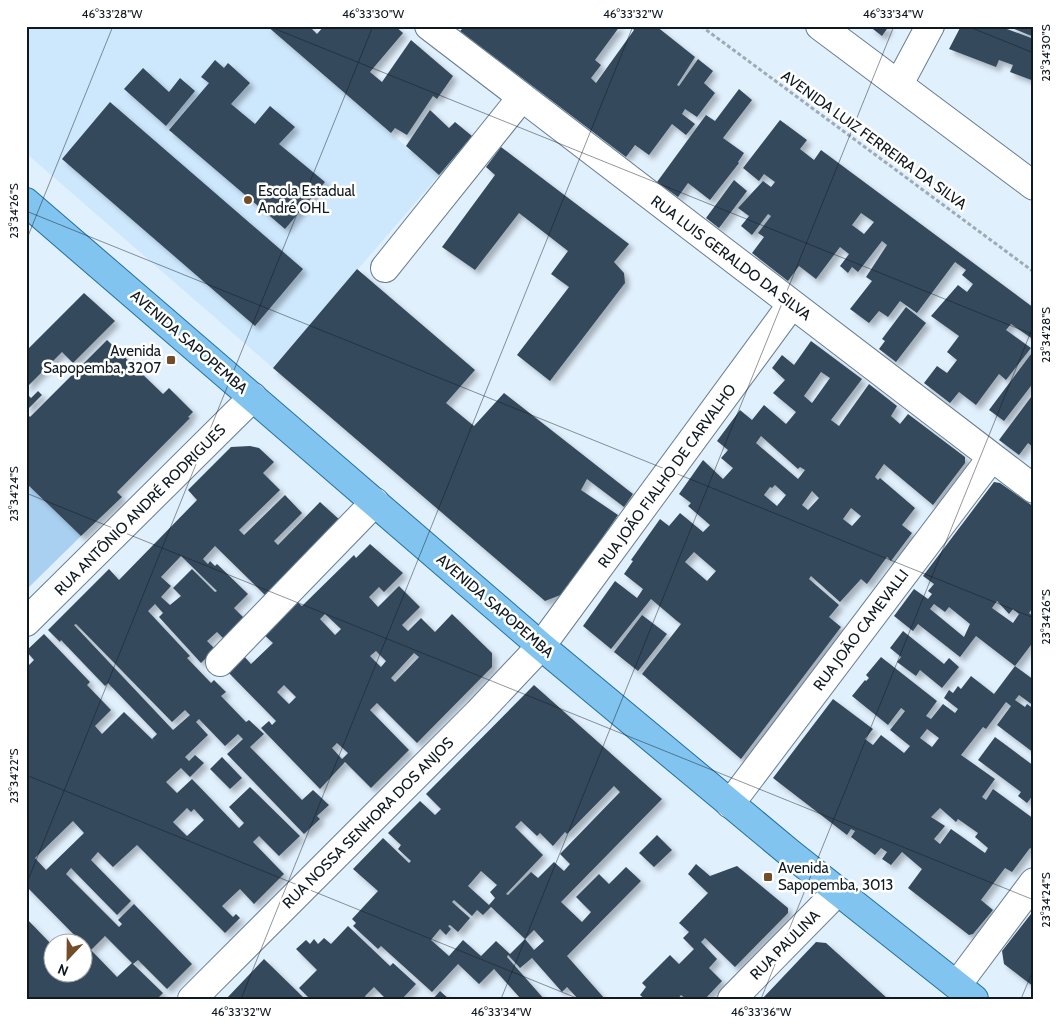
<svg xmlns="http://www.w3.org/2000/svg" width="1060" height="1025" viewBox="0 0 1060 1025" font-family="Cabin,sans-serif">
  <defs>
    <filter id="shadow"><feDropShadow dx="4.5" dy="4.5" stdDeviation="2.5" flood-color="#0004"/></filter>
  </defs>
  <rect width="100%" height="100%" fill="#e1f0fd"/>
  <path fill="#cde7fd" d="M26,26H267L439,175L273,368L26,153Z"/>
  <path fill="#a9d0f0" d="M26,483L81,536L26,590Z"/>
  <path fill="#344a5b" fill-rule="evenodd" filter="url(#shadow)" d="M267,26H309L317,34L324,26H395L403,33L370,72L382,82L411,40L453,76L437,99L433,96L407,135L395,128L391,133Z
    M465,26H620L595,60L601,65L591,78L596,83L634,30L630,26H656L695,57L677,85L679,86L698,59L713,71L704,83L715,93L697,117L685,109L682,114L695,124L686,135L672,124L649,155L635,145L626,157L460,31Z
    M869,26H889L882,36Z
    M961,26H999L1034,39V81L1010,72L1013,65L999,60L996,67L949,49Z
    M1007,26H1034V37Z
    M215,60L224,68L228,63L250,83L231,104L255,124L270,106L295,127L279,144L325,182L285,229L169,130L209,83L201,77Z
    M143,68L169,92L180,78L195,91L166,126L124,89Z
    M739,89L752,100L723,138L744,153L738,162L739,163L710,200L688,183L678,197L657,182L706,115L715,121Z
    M110,102L303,269L255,326L62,159Z
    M430,110L449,128L455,122L472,136L439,175L406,146Z
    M780,120L807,140L800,149L814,160L821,150L1034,308V340L1011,324L1006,330L1031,348L1006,380L999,374L976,405L959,392L950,403L924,383L937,366L947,373L957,360L947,352L959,336L931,316L958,285L967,292L973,284L962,275L966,270L955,262L917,313L900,301L888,317L879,311L869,323L850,309L872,281L866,277L887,245L882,241L858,272L852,267L848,273L840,266L849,254L840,247L816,279L799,266L788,281L752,253L764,237L758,233L771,216L768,214L752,235L741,226L749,216L738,208L763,181L771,187L775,182L764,174L759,181L743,168ZM861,213L874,222L864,234L852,225Z
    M501,147L629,244L614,262L624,273L625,283L550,381L517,355L569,287L551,274L568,251L519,213L475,270L442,247L495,175L486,167Z
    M734,180L747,191L719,228L706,218Z
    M357,269L475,370L446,403L474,426L504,393L633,494L624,507L587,479L581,490L618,515L563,594L545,601L273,368Z
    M84,293L115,321L73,363L62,352L26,388V351Z
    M906,307L926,323L896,362L879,349L885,341L882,339Z
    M107,340L163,394L169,388L193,412L188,417L190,418L117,492L122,497L81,536L26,483V412L30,417Z
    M811,341L862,379L831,420L839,426L869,384L897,406L891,416L900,424L908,414L965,457V463L933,505L884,464L875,477L878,480L880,478L915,508L902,525L912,533L891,561L887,557L867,584L861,579L840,602L811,576L809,579L839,605L829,617L841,627L741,759L642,674L681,624L677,621L651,599L611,649L583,626L615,581L637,598L643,589L624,574L633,561L631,560L660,519L669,526L680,513L703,532L710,525L688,506L691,503L679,494L703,460L723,479L733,468L721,458L728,450L717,441L740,410L752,420L764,405L786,424L796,412L773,393L785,380L772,368L782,355L794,365ZM821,372L830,378L812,403L804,396ZM761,436L798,469L800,467L805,470L798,479L756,443ZM775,485L786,495L777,506L764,495L770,487L772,488ZM812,491L819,498L808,510L802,505ZM851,508L861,516L852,526L843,519ZM694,552L716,571L707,581L685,562Z
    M1034,350V382L1004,421L989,410Z
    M38,391L42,395L26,411V393L31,398Z
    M1034,393V448L1028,443L1019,455L999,440Z
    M250,446L259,448L274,462L263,473L280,490L239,530L244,535L285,495L302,513L274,541L278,545L320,502L342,522L267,597L215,546L203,559L208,564L210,561L215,566L217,564L248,594L234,608L245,619L225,640L217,632L207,641L215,649L201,663L159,617L163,613L155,604L148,611L190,656L187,658L211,683L214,680L226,692L221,696L246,722L249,720L264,734L250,747L302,800L313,790L329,805L317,816L320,819L304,834L227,754L243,739L238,734L225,746L199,719L196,722L208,735L185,757L189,761L195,755L204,763L190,777L181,768L166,782L177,793L192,779L239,828L244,823L229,807L250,787L300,836L279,856L259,836L253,842L284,874L254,904L240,889L222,906L233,917L236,914L240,918L225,933L137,845L113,867L98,852L91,860L131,901L117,915L71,868L66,874L119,927L122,924L118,920L134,904L192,964L167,989L138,960L133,964L163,993L157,999H26V918L52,945V972H82V955L88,949L28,888L26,889V668L34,660L26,651L44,634L90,682L87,685L111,710L95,726L102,734L124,712L158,745L152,739L157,734L108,683L105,686L61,640L60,642L48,630L109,569L119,580L197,500L188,490L231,447ZM181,556L217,591L215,592L192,569L173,588L181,596L170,605L161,597L171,586L161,577ZM76,624L172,722L185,710L190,715L173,730L74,625ZM187,808L191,812L194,809L204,820L187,836L173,822ZM73,821L84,833L46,870L35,858ZM105,936L132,963L117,977L91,950Z
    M994,482L1000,483L1034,507V606L1029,613L1034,617V641L1015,666L976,636L960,657L918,624L913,631L894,616L914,589L928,599L932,594L928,591L934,584L923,576ZM997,601L1009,614L1013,609L1019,614L1013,623L992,608ZM934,604L945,612L949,607L970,624L964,637L930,609Z
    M370,544L403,573L384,592L379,587L369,597L378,607L399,586L420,607L402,625L408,631L421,618L435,632L452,614L492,653V667L417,743L377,703L370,710L409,750L371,788L345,762L320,789L261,728L269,721L272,725L276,721L227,671L243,655L251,664L273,643L263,634L296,601L302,606L354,555L356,558ZM325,614L341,629L335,635L320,619ZM376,651L386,661L381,667L370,656ZM414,653L419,657L395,682L391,678ZM284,685L296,697L289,704L277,692ZM337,743L348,753L342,759L332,748Z
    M642,615L667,634L638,671L614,652Z
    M903,631L944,664L949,658L959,667L942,688L920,670L916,676L897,662L901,657L890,648Z
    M881,657L937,701L926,716L931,719L943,704L955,713L958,709L944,698L949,690L953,693L958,686L961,689L971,676L994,694L1015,666L1034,680V706L1019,695L1015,700L1025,707L1027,704L1034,709V753L997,725L1011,706L1006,702L986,729L983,727L961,755L995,779L982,797L986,800L993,789L1034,819V851L1030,848L1012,872L1005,868L981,900L993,910L973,934L969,935L908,888L922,869L902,852L891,865L882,859L887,852L881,848L875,855L851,837L855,831L851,829L847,835L773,778L833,699L873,729L865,739L873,745L881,735L904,753L910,746L890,730L905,711L901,708L888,725L852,696L865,680L866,681L869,678L866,675ZM927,729L939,738L932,747L920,738ZM940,808L956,822L958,819L978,833L975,837L988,848L985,853L951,829L940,844L934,839L945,826L931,817Z
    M534,685L662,799L561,902L582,922L591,912L576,897L599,874L609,884L626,867L641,881L567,956L605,999H578L567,987L562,992L532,958L520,968L508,955L507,957L544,999H521L494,969L479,984L458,964L432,992L381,946L378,949L353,926L356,923L352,919L378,891L353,869L383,838L409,863L411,861L398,849L401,845L388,833L420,801L435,815L441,809L426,794ZM614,786L620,792L560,854L570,864L564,871L554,862L538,878L531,872L508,895L506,894L543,855L515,827L521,821L537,836L540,833L553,846L565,832L567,834ZM481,871L497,885L490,892L495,898L489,905L468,886ZM454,900L472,916L477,910L483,915L491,907L525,939L534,930L544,941L534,950L525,939L510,954L496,941L481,956L463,940L449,956L431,940L440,929L446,935L451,929L448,926L450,925L458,932L470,918L452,902Z
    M995,737L1034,766V794L1027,803L1018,796L1021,792L978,760Z
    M222,757L242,778L230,789L210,769Z
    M657,835L672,850L654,867L639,853Z
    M696,864L710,876L737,866L788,908V913L735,967L705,938L701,942L717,959L709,968L722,981L705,999H686L681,995L678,999H645L640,995L646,987L642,983L670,955L679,964L694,949L683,938L689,932L679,923L708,893L688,874Z
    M1034,910V987L1004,964L1002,951Z
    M348,926L390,966L393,963L416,984L402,999H386L374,987L365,996L367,999H310L299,988L317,970L296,949L306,940L310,944L314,939L318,944L324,938L331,944Z
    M816,942L826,943L888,999H762Z
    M264,959L305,999H226Z
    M440,991L449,999H433Z"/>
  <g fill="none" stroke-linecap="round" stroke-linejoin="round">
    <defs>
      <path id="minor" d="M429,26L1034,489
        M820,26L1034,186
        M899,84L930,26
        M385,268L522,97
        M26,622L253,397
        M220,662L375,502
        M730,804L992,457
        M957,985L1034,882
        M192,999L478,713L541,646L792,304
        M732,999L838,891"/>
      <path id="major" d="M26,202L541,646L791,854L974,999"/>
    </defs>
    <use href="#minor" stroke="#677f92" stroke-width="30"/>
    <use href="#major" stroke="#226fa0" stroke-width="30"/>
    <path stroke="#9eabb6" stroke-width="3" stroke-dasharray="4 2.5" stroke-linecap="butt" d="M701,26L1034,272"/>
    <use href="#minor" stroke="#fff" stroke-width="28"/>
    <use href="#major" stroke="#81c4ef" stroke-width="28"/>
  </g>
  <path fill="none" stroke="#0f1920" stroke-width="1" stroke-opacity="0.45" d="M268,26L1034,335M967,26L1034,53M26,211L1034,618M26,241L113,26M26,493L1034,900M26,775L579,999M26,885L373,26M241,999L633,26M501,999L894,26M761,999L1034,324M1021,999L1034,968"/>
  <g fill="#734d29" stroke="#fff" stroke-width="2">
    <circle cx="248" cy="200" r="5"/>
    <rect x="166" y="355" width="10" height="10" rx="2.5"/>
    <rect x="763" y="872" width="10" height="10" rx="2.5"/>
  </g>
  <g text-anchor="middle" stroke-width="5" stroke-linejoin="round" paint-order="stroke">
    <g font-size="15" fill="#0f1920" stroke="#fff">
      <text transform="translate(874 140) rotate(36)" y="5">AVENIDA LUIZ FERREIRA DA SILVA</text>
      <text transform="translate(731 258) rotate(37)" y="5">RUA LUIS GERALDO DA SILVA</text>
      <text transform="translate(189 342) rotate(41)" y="5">AVENIDA SAPOPEMBA</text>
      <text transform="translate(667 476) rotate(-54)" y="5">RUA JOÃO FIALHO DE CARVALHO</text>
      <text transform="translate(140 510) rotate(-45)" y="5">RUA ANTÔNIO ANDRÉ RODRIGUES</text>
      <text transform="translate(495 606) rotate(41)" y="5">AVENIDA SAPOPEMBA</text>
      <text transform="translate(861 630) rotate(-53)" y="5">RUA JOÃO CAMEVALLI</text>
      <text transform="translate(368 823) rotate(-45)" y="5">RUA NOSSA SENHORA DOS ANJOS</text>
      <text transform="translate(785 945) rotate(-45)" y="5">RUA PAULINA</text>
    </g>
    <g font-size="15" fill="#0f1920" stroke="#fff" text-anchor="start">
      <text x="258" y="196">Escola Estadual<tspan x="258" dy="17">André OHL</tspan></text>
      <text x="161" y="356" text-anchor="end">Avenida<tspan x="161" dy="17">Sapopemba, 3207</tspan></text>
      <text x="778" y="873">Avenida<tspan x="778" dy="17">Sapopemba, 3013</tspan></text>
    </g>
  </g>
  <rect width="1060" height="1025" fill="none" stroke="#ffffff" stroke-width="55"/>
  <g transform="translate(68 958) rotate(202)"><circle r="24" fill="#ffffff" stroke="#9fa3a6"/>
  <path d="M0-4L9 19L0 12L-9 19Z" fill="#734d29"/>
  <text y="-8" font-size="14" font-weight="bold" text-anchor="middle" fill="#0f1920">N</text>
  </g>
  <rect x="28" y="28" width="1004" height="970" fill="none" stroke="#0f1920" stroke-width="2"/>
  <g font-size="12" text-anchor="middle" fill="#0f1920">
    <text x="112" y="18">46°33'28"W</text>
    <text x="373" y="18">46°33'30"W</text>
    <text x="633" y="18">46°33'32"W</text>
    <text x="893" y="18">46°33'34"W</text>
    <text transform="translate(1046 53) rotate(-90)" y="4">23°34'30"S</text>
    <text transform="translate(14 211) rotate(-90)" y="4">23°34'26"S</text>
    <text transform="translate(1046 335) rotate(-90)" y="4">23°34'28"S</text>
    <text transform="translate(14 494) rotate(-90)" y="4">23°34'24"S</text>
    <text transform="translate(1046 617) rotate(-90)" y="4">23°34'26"S</text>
    <text transform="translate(14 776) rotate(-90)" y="4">23°34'22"S</text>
    <text transform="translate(1046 900) rotate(-90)" y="4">23°34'24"S</text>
    <text x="241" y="1016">46°33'32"W</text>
    <text x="501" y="1016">46°33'34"W</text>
    <text x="761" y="1016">46°33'36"W</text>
  </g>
</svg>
